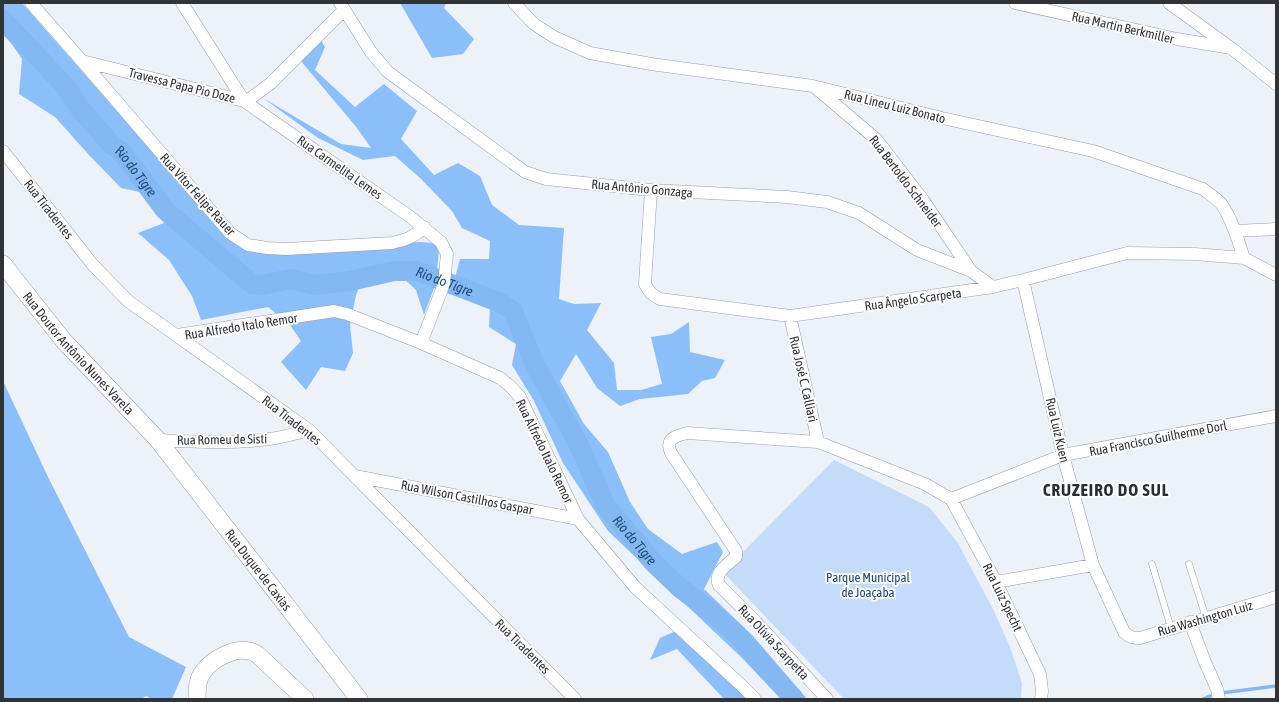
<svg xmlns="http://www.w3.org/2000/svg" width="1279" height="702" viewBox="0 0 1279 702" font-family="'Asap Condensed',sans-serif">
  <rect width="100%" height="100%" fill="#ecf2f8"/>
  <path fill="#c4dcf9" d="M834,460L929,507L958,543L994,611L1010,647L1022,683L1021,699H844L723,572Z"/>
  <path fill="#8abff9" d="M3,3H22L196,201L243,246L342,247L420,242L433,243L439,249L436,283L424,315L416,290L402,277L362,281L356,295L350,325L353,353L345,371L321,367L306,390L281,362L301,341L290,325L268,307L201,320L192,296L169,260L138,233L164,223L140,192L121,188L89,155L55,117L19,94L22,59L3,31Z
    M400,3H446L444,8L474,39L463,54L432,58Z
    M320,39L325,47L315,70L355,107L384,84L417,111L401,139L434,175L458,163L480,176L492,205L519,225L564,228L559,299L574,304L601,303L587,330L614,363L617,390H641L662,384L651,337L671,334L689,322L690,352L725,360L715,378L702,381L688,394L640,399L620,406L597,388L576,354L560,381L584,424L608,452L630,502L648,529L682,554L717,542L723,552L704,589L753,636L807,699H781L742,658L608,531L563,463L534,401L512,365L516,344L489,327L490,307L452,289L460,259H489L490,241L462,228L452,211L420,178L395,156L363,160L318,138L263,98L341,144L371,148L357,128L300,60Z
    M3,381L48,477L129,637L186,667L172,699H152L146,696L141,699H3Z
    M678,630L754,699H724L677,649L650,660L660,638Z"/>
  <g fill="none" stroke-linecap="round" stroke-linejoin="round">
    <path stroke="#84b8f2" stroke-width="3.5" d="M1221,693L1276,686
      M1203,699L1210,696"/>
    <path stroke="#84b8f2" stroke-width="20" id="s1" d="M3,20L66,87L81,110L112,145L121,151L165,210L252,284L263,285L290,279L316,285L350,281L394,271H417L501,303L513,311L534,363L580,447L605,505L654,563L679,587L715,615L735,633L794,699"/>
    <defs>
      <path id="lane" d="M1152,564L1171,628
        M1189,564L1206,618"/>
      <path id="street" d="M31,3L82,61L230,233L248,245L267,248L286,249L392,243C405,240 415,237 424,227
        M182,3L244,101L409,216L441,242L447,254L444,284L421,343
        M340,3L371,52L388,72L525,172L546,179L651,190L787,197L827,202L859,213L917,250L971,271L993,287
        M514,3L534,24L554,37L590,53L651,64L813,86L942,118L1093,151L1203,189C1209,194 1218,199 1222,205C1233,221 1238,241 1244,258
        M1015,3L1177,39L1231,48
        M1169,3L1231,48L1276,84
        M82,61L244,101L251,98L271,83L344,10
        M817,89L876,139L923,200L971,271
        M3,151L93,265L128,301L309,430L575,699
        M651,190L645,284C649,292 652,295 660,299L790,316L993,287L1023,280L1127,253L1195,254L1244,258L1276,275
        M1235,231L1276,229
        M1023,280L1063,455L1093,565L1124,632C1129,637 1132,638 1140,638L1276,597
        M790,316L818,442
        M177,335L334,311L347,314L421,343L500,378L510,386L520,397L578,519L635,587L741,685L755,699
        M158,440C197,442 238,444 276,438C287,436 298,433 309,430
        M355,476L578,519
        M951,499L1063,455L1276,416
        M951,499L996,582L1040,674L1042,691L1041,699
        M996,582L1093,565
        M1190,622L1205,662L1217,689L1219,699
        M827,699L756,622L719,585C713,573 728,564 736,557V551L671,453C665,439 675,436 687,433L818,442L925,484L951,499"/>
      <g id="secondary">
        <path id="s2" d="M3,264L63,340L158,440L359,699"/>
        <path d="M197,699C197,690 197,679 203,672C211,660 234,647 249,651C252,651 255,653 258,655L305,699"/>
      </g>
    </defs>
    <use href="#lane" stroke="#989ea4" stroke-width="7"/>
    <use href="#street" stroke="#989ea4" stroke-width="13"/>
    <use href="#secondary" stroke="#989ea4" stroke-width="18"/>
    <use href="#lane" stroke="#fff" stroke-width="6"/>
    <use href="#street" stroke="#fff" stroke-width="12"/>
    <use href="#secondary" stroke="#fff" stroke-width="17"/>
  </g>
  <g text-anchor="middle" stroke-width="4" stroke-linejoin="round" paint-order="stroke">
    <g font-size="13" fill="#313336" stroke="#fefefe">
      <text transform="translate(1123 27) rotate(13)" y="5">Rua Martin Berkmiller</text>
      <text transform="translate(182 85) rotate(14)" y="5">Travessa Papa Pio Doze</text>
      <text transform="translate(895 106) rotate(14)" y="5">Rua Lineu Luiz Bonato</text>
      <text transform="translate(340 167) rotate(35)" y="5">Rua Carmelita Lemes</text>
      <text transform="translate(906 181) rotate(53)" y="5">Rua Bertoldo Schneider</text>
      <text transform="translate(642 188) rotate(5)" y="5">Rua Antônio Gonzaga</text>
      <text transform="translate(198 194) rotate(48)" y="5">Rua Vitor Felipe Rauer</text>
      <text transform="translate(49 209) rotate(52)" y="5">Rua Tiradentes</text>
      <text transform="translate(913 299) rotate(-8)" y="5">Rua Ângelo Scarpeta</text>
      <text transform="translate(241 326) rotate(-9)" y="5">Rua Alfredo Italo Remor</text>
      <text dy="5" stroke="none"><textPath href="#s2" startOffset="117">Rua Doutor Antônio Nunes Varela</textPath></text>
      <text transform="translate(804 379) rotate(77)" y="5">Rua José C. Calliari</text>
      <text transform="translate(292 420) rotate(38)" y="5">Rua Tiradentes</text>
      <text transform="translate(1058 430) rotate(77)" y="5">Rua Luiz Kuen</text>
      <text transform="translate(1158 438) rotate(-11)" y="5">Rua Francisco Guilherme Dorl</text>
      <text transform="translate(222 439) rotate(-1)" y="5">Rua Romeu de Sisti</text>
      <text transform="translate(545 451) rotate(64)" y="5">Rua Alfredo Italo Remor</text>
      <text transform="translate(467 497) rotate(11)" y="5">Rua Wilson Castilhos Gaspar</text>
      <text dy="5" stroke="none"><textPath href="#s2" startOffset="399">Rua Duque de Caxias</textPath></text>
      <text transform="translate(1003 597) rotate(64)" y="5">Rua Luiz Specht</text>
      <text transform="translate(1205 618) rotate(-16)" y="5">Rua Washington Luiz</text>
      <text transform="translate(774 642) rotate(47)" y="5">Rua Olívia Scarpetta</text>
      <text transform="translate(523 646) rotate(45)" y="5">Rua Tiradentes</text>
    </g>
    <g font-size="13" fill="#1a4876" stroke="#fefefe">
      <text x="868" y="582">Parque Municipal<tspan x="868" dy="15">de Joaçaba</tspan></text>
    </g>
    <g font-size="14" font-style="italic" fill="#1e4b7a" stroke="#fefefe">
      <text dy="5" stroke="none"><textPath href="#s1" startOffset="202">Rio do Tigre</textPath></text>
      <text dy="5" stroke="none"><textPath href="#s1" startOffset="562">Rio do Tigre</textPath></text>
      <text dy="5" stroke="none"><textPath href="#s1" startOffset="898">Rio do Tigre</textPath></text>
    </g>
    <g font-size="17" font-weight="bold" letter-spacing="1" fill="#2a2e33" stroke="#fefefe">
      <text x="1106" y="496">CRUZEIRO DO SUL</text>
    </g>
  </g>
  <rect width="1279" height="702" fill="none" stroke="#313336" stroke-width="8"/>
</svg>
